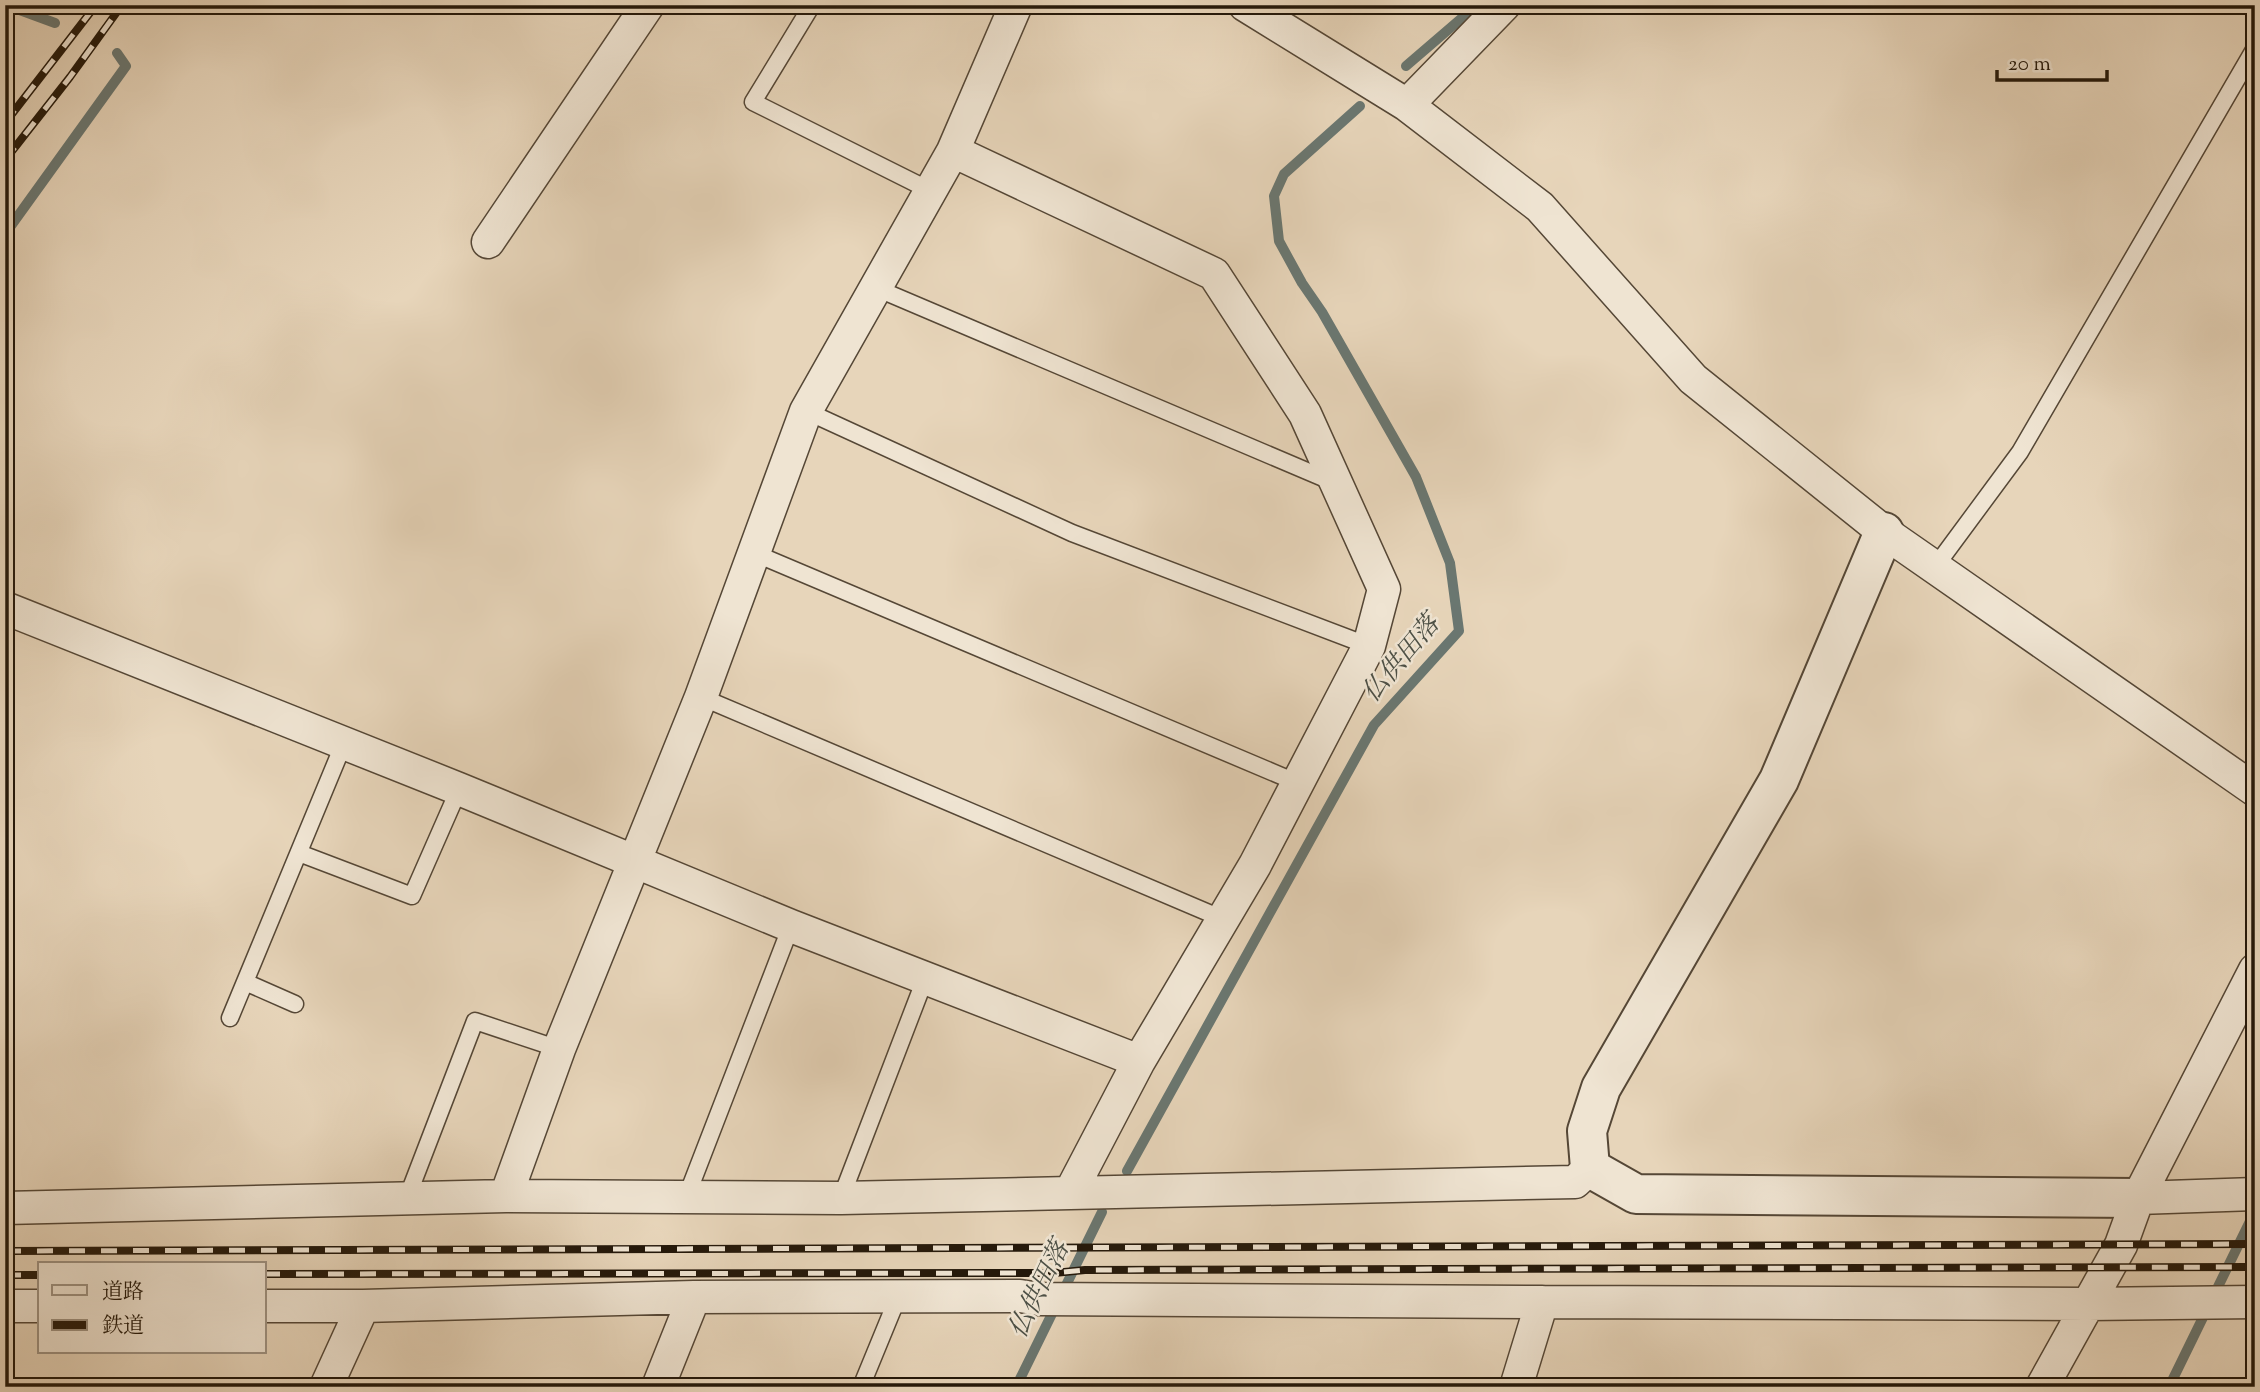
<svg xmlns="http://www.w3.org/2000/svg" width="2260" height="1392" viewBox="0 0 2260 1392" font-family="'Sorts Mill Goudy','Noto Serif JP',serif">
  <rect width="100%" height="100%" fill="#e7d5ba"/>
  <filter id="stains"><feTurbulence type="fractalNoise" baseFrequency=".00286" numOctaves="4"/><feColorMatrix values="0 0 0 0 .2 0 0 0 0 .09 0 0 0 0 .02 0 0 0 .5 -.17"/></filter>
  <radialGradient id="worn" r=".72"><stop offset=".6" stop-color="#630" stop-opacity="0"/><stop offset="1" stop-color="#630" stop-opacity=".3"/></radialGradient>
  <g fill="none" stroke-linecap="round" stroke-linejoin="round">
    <path stroke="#6a7771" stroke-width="10" d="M6,5L55,23
      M1406,66L1477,5
      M5,234L126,66L117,53
      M1127,1171L1374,725L1459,631L1450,563L1416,477L1322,312L1302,283L1279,241L1274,196L1284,174L1360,106
      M1016,1387L1102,1212
      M2169,1387L2255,1211"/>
    <defs>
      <path id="service" d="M812,5L753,102L931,191
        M876,288L1335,483
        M806,411L1072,533L1369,646
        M754,553L1298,783
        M1935,567L2020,452L2255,48
        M701,697L1223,919
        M299,853L412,896L459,789
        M245,982L295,1004
        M230,1018L344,743
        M407,1198L475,1021L559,1049
        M686,1198L791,926
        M841,1198L925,979
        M861,1387L898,1297"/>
      <path id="minor" d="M1245,5L1407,105L1540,207L1693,379L1884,532L2255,790
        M1407,105L1504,5
        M488,242L648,5
        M5,608L459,789L791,926L1139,1061
        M1070,1193L1575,1182L1590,1168
        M506,1196L559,1049L701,697L806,411L953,151L1016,5
        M2138,1198L2255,1194
        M5,1208L506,1196L841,1198L1070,1193L1139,1061L1255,865L1369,646L1384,589L1305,414L1214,274L953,151
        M5,1306H40
        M264,1306H363L694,1297L1020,1296L1039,1299L1542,1302
        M326,1387L363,1306
        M658,1387L694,1297
        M1516,1387L1542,1302L2088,1304L2255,1302
        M2042,1387L2121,1245L2138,1198L2255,970"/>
      <path id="tertiary" d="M1884,532L1779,780L1601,1088L1587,1131L1590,1168L1636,1194L2138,1198"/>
    </defs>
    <use href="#service" stroke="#554736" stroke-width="19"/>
    <use href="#minor" stroke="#554736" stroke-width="35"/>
    <use href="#tertiary" stroke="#554736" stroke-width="42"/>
    <use href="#service" stroke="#efe4d2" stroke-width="16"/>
    <use href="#minor" stroke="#efe4d2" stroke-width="32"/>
    <use href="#tertiary" stroke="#efe4d2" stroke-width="38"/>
    <defs>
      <path id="rail" d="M5,123L96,5
        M5,160L70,77L122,5
        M5,1251L2255,1244
        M264,1274L1054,1273L1085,1270L2255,1267
        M5,1275H40"/>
    </defs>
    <use href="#rail" stroke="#24180a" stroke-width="8"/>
    <use href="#rail" stroke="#efe4d2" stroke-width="5" stroke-dasharray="16" stroke-linecap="butt"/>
  </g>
  <g text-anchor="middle" stroke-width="5" stroke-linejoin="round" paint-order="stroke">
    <g font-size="26" font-style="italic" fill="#4d5046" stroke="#efe4d2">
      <text transform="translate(1400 658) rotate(-50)" y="9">仏供田落</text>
      <text transform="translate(1038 1289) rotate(-64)" y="9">仏供田落</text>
    </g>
  </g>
  <rect width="2260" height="1392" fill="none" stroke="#e7d5ba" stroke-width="28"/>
  <rect x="7" y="7" width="2246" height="1378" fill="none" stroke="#24180a" stroke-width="3.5"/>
  <rect x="14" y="14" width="2232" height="1364" fill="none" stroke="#24180a" stroke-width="2"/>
  <rect x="38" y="1262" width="228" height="91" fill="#efe4d2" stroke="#9e9282" stroke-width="2"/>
  <rect x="52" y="1285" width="35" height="10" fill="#efe4d2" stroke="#9e9282" stroke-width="2"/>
  <text x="102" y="1298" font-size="21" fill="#24180a">道路</text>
  <rect x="52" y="1320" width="35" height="10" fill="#24180a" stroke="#9e9282" stroke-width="2"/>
  <text x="102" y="1332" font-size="21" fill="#24180a">鉄道</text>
  <path d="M1997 70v10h110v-10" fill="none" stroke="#24180a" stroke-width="3.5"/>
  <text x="2008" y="70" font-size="21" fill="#24180a" stroke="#efe4d2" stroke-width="5" paint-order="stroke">20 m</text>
  <rect width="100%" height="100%" filter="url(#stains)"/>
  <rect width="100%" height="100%" fill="url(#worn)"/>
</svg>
